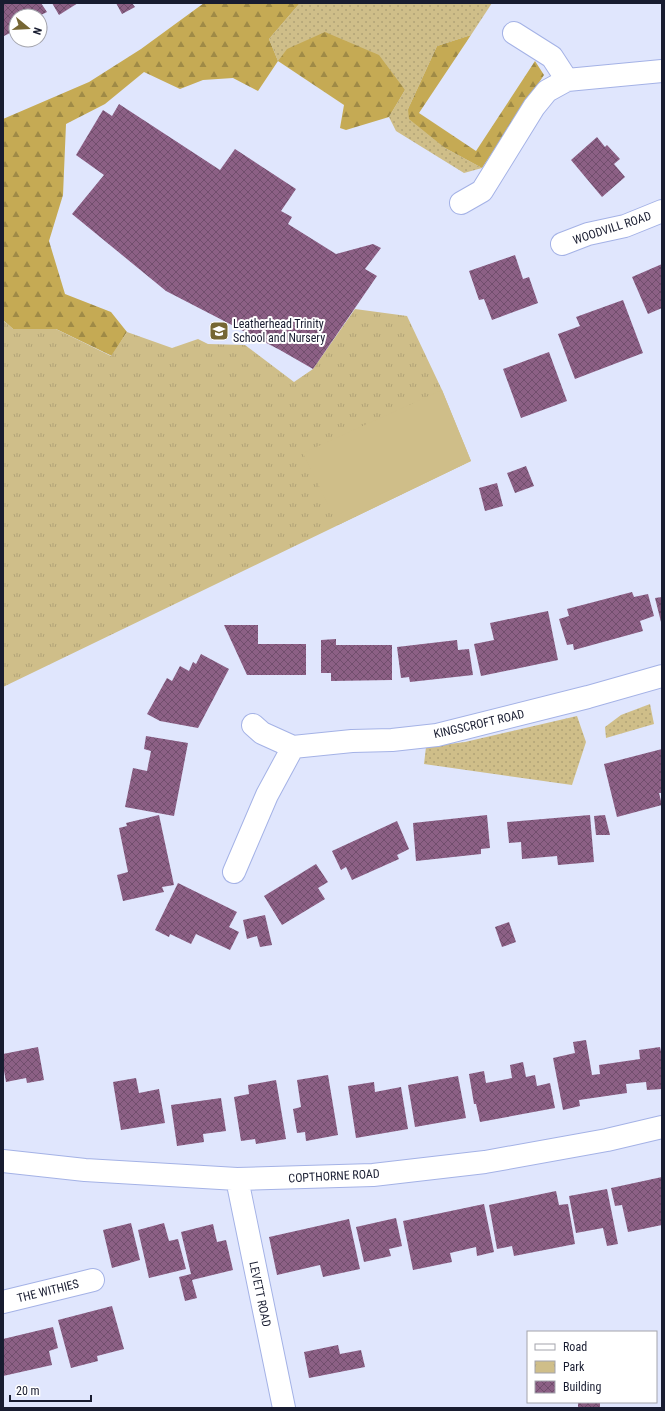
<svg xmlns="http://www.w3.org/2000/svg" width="665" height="1411" viewBox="0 0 665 1411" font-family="'Roboto Condensed',sans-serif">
  <defs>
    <pattern id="grass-dots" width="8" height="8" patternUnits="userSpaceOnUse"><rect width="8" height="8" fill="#cfbe89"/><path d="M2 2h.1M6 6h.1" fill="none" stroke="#b1a377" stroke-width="1.8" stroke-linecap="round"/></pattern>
    <pattern id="forest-firs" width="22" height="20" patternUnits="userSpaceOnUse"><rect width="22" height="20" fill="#c5aa54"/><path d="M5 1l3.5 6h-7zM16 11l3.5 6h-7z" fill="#9f8a46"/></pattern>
    <pattern id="park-tufts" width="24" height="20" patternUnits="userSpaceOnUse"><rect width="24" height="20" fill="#cfbe89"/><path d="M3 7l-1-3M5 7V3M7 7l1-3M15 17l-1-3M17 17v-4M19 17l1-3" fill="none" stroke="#b1a377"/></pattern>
    <pattern id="building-cross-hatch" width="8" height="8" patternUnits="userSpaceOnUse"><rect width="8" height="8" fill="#8c6085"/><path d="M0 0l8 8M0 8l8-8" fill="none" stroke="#714e6d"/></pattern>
  </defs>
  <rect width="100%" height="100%" fill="#e0e6fd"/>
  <path fill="url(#grass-dots)" d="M300,3H492L471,35L437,46L408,109L445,148L482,168L464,173L396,131L389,117L405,90L278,61L269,39Z
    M650,704L654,724L606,738L605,727L621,715Z
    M577,716L586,742L572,785L424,764L426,747L465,742Z"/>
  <path fill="url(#forest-firs)" d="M204,3H300L269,39L278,61L287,49L325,32L379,55L405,90L389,117L346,130L340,128L344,105L278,61L258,91L233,78L203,80L180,89L144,72L105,104L66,124L63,195L49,241L65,294L111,312L127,332L112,356L56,329H13L3,320V119L89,82L141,49Z
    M471,35L419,113L476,151L535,61L544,75L482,168L445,148L409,119L408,109L437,46Z"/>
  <path fill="url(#park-tufts)" d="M355,309L407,316L442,390L471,461L3,687V320L13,329H56L111,356L127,332L172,348L198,339L208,344L245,345L294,382L313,369Z"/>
  <path fill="#cfbe89" d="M442,390L471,461L338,525L303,453Z"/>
  <path fill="url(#building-cross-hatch)" d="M3,3H41L47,12L39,16H16V30L4,36L3,34Z
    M52,3H78L59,15Z
    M116,3H132L135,7L122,14Z
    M119,104L220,170L235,149L296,189L281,211L292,217L288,224L336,254L373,244L381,248L365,269L377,276L313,369L280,350L166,291L72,214L104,175L76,155L103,110L112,116Z
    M597,137L605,147L607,145L620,159L614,164L625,177L602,197L571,160Z
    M515,255L523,279L529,277L538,303L492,320L484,299L479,300L469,271Z
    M662,264V308L648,314L632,277Z
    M623,300L643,353L575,379L558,334L580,326L576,317Z
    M549,352L567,401L521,418L503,369Z
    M526,466L534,486L515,493L507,473Z
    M497,483L503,506L485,511L479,488Z
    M632,592L634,597L648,594L654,616L640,621L643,631L574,650L573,644L567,645L559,619L569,616L567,609Z
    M662,597V622H661L655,598Z
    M548,611L558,660L481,676L474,644L494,640L490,623Z
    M224,625H258V644H306V675H247Z
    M336,639V645H392V680L331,681V673H321V640Z
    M457,640L458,650L469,649L473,675L410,682L409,677L401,678L397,647Z
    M201,654L229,669L198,728L160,721L147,714L167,678L172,681L180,666L189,671L193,662L196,664Z
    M146,736L188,743L174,816L125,807L133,768L147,771L151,751L144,749Z
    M662,749V793H659L662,805L617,817L604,764Z
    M159,815L174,885L162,887L164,892L123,901L117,875L128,872L119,828L127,826L126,823Z
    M487,815L490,848L481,849V854L416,861L413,823Z
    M590,815L594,862L558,865L557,856L522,859L521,842L509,843L507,822Z
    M605,815L610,835H596L594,816Z
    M397,821L409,849L397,855L399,859L352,880L346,867L341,870L332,851Z
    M316,864L328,882L318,888L325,899L282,925L264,896Z
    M178,883L237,912L229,927L239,932L230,950L196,934L191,944L170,934L169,937L155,930Z
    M265,915L272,945L260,947L257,936L247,939L243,920Z
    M509,922L516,942L502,947L495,927Z
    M586,1040L592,1075L600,1074L599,1065L640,1059L639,1050L660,1047L662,1056V1089L647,1090L646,1082L626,1084L627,1093L579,1100L580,1106L563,1110L553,1058L575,1053L573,1042Z
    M38,1047L44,1080L27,1083L26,1078L6,1082L3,1065V1054Z
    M523,1062L526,1077L535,1075L537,1086L550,1083L555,1108L480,1122L476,1104H474L469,1074L484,1071L486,1083L512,1078L510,1065Z
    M328,1075L338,1135L306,1141L305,1132L297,1133L293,1109L301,1107L297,1080Z
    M458,1076L466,1118L415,1127L408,1085Z
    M136,1078L139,1093L159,1089L165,1123L121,1130L113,1082Z
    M276,1080L286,1139L256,1144L255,1139L241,1141L234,1097L249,1094L248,1085Z
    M374,1082L375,1092L401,1087L408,1129L356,1138L348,1086Z
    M221,1098L226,1131L203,1134L204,1142L177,1146L171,1105Z
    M662,1177V1225L628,1232L622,1205L615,1206L611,1188Z
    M607,1189L618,1244L607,1246L603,1228L576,1233L569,1196Z
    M556,1191L559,1205L568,1204L575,1244L514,1256L512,1246L497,1249L489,1205Z
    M484,1204L494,1252L477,1256L476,1247L450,1253L452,1262L413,1270L403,1221Z
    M396,1218L402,1246L389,1249L391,1256L364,1262L356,1227Z
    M349,1219L360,1269L323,1277L320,1265L277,1275L269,1237Z
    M131,1223L140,1260L112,1268L103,1230Z
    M164,1223L169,1241L178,1239L186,1269L149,1278L138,1230Z
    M213,1224L217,1242L226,1240L233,1270L192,1280L197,1298L185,1301L179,1277L191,1274L181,1232Z
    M112,1306L124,1349L97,1356L98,1361L71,1368L58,1320Z
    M53,1327L58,1348L49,1351L52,1365L3,1376V1339Z
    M338,1345L340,1354L361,1350L365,1367L309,1378L304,1352Z
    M578,1402H600V1408H578Z"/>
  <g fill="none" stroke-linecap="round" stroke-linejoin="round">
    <defs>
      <path id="minor" d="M514,33L552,57L567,80
        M461,203L482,191L534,107L547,91L567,80L662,71
        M562,244L588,234L625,226L662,211
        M253,725L262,733L293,747L352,741L392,740L437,735L588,697L662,676
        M234,872L267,795L293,747
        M3,1161L85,1170L237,1179L373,1175L485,1162L607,1140L662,1127
        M237,1179L284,1408
        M3,1302L93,1280"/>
    </defs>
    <use href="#minor" stroke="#a4b2e6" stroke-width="24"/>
    <use href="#minor" stroke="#fff" stroke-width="22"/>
  </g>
  <defs>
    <symbol id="school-square" viewBox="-11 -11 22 22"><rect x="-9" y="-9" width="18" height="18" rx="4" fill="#766734" stroke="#fff"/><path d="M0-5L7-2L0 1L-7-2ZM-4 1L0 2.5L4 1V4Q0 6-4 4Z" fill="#fff"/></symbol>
  </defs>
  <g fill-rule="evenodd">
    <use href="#school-square" x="208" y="320" width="22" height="22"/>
  </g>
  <g text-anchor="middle" stroke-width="4" stroke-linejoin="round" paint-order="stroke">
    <g font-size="12" fill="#181c30" stroke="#fff">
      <text transform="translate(612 228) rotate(-18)" y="4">WOODVILL ROAD</text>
      <text transform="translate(479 724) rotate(-13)" y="4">KINGSCROFT ROAD</text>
      <text transform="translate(334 1176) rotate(-3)" y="4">COPTHORNE ROAD</text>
      <text transform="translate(48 1291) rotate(-14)" y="4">THE WITHIES</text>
      <text transform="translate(260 1294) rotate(78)" y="4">LEVETT ROAD</text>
    </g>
    <g font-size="12" fill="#181c30" stroke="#fff" text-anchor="start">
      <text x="233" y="328">Leatherhead Trinity<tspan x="233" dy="14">School and Nursery</tspan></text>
    </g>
  </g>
  <rect width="665" height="1411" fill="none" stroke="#181c30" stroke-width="8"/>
  <rect x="527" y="1331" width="130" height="72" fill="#ffffff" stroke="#a3a4ac"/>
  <rect x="535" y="1344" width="20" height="6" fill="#ffffff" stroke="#a3a4ac"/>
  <text x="563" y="1351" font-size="12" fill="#181c30">Road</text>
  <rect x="535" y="1361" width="20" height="12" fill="url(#park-tufts)" stroke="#a3a4ac"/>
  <text x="563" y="1371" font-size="12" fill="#181c30">Park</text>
  <rect x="535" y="1381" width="20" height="12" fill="url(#building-cross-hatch)" stroke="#a3a4ac"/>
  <text x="563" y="1391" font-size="12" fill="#181c30">Building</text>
  <g transform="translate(28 28) rotate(108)"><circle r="19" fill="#ffffff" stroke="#a3a4ac"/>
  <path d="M0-3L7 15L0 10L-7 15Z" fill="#766734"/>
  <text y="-6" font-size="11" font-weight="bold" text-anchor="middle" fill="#181c30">N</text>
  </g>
  <path d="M10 1395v6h81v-6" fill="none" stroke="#181c30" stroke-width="2"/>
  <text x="16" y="1395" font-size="12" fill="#181c30" stroke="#ffffff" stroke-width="3" paint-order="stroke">20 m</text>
</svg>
